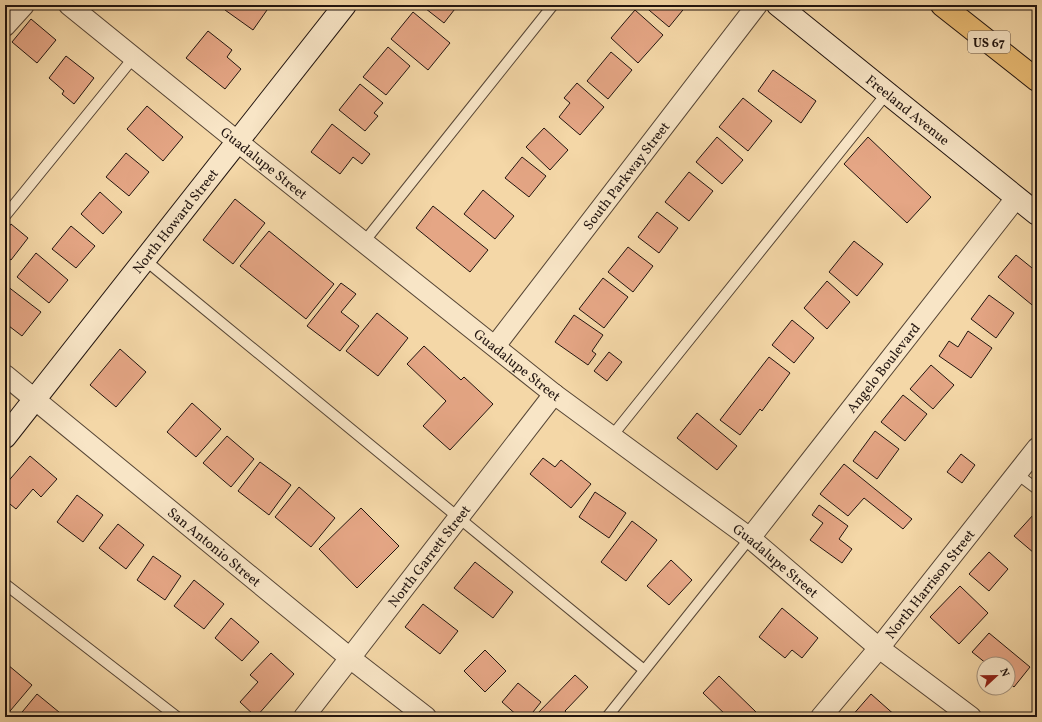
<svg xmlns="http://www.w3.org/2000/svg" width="1042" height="722" viewBox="0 0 1042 722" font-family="Vollkorn,serif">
  <rect width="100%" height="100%" fill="#f4d7a7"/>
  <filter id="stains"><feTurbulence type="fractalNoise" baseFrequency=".005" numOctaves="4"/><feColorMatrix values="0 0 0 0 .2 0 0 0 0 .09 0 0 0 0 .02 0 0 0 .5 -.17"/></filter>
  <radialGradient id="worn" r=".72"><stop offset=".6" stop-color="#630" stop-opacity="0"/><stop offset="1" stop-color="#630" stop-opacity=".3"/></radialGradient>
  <path fill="#e5a685" stroke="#21140f" d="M229,5H260L267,10L253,30L225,10Z
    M421,5H458L444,23Z
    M643,5H687L669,27Z
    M635,10L663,35L638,63L611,38Z
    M413,12L450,43L428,70L391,39Z
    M31,19L56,40L37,63L12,42Z
    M208,31L232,50L227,57L241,69L225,89L186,58Z
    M388,47L410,66L386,95L363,77Z
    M611,52L632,70L608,99L587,81Z
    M66,56L94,78L74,104L62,94L64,91L49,78Z
    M773,70L816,101L801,123L758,91Z
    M577,83L604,107L580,135L559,117L570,103L564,98Z
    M360,84L383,103L374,113L378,116L365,131L339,110Z
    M743,98L772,121L748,151L719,127Z
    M147,106L183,137L163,161L127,129Z
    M332,124L370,154L362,164L353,157L340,174L311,152Z
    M544,128L568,150L550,170L526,147Z
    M717,137L743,160L722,184L696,162Z
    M868,137L931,197L907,223L844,164Z
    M126,153L149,172L129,196L106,177Z
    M522,157L546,176L529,197L505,178Z
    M689,172L713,191L689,221L665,202Z
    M483,190L514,216L495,239L464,214Z
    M100,192L122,212L103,234L81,214Z
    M235,199L265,223L233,264L203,240Z
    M433,206L488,250L470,272L416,228Z
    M657,212L678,228L659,253L638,237Z
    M11,224L28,238L11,260L5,256V232Z
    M71,226L95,246L76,268L52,249Z
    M269,231L334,284L306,319L240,266Z
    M854,241L883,264L857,296L829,272Z
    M628,247L653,266L633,292L608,272Z
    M36,253L68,280L49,303L17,277Z
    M1016,255L1037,272V309L998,277Z
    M603,278L628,297L604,328L579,309Z
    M827,281L850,302L827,329L804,308Z
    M341,283L356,294L341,312L359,326L340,351L307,326Z
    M7,286L41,312L22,336L5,323V289Z
    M989,295L1014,313L996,338L971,319Z
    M377,313L408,338L378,376L346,351Z
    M574,315L603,335L592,351L596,354L588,365L555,342Z
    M792,320L814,338L794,363L772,345Z
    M968,331L992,348L971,378L939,356L949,341L958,347Z
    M424,346L461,380L464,377L493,404L450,450L423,426L446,401L407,364Z
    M120,349L146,372L116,407L90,385Z
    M609,352L622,362L607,381L594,371Z
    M769,357L790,373L762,411L760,409L740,435L720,420Z
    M931,365L954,385L933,409L910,389Z
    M903,395L927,414L905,441L881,422Z
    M192,403L221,429L196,457L167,432Z
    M697,413L737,446L717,470L677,438Z
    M875,431L899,449L877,479L853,461Z
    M227,436L254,459L231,487L203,463Z
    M961,454L975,465L962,483L947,472Z
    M30,456L57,479L41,497L33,489L16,509L5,500V485Z
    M543,458L555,467L561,460L591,484L571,508L530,474Z
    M260,462L291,485L269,515L238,491Z
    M844,464L912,519L903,529L864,498L848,516L820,494Z
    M299,487L335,518L311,547L275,517Z
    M595,492L626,513L609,538L579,517Z
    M77,495L103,515L83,542L57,522Z
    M819,505L848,526L839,539L852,549L842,563L810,540L823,523L812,515Z
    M361,508L399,546L357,588L319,549Z
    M1034,514L1037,516V549L1034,553L1014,536Z
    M632,521L657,540L626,581L601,562Z
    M118,524L144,545L126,569L99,548Z
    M989,552L1008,569L989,591L969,574Z
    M153,556L181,576L165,600L137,580Z
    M671,560L692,580L669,605L647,586Z
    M475,562L513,592L493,618L454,588Z
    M194,580L224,604L204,629L174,606Z
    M960,586L988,613L959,644L930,617Z
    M423,604L458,631L440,654L405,627Z
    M782,608L818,638L802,658L792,650L785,658L759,637Z
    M231,618L259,642L242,661L215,638Z
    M989,633L1030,667L1014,687L1008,682V664H987L972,652Z
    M485,650L506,671L485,692L464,671Z
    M271,653L294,674L256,717L240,702L258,682L250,675Z
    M8,665L32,685L5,717V670Z
    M575,675L588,687L565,711L570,717H534Z
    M719,676L756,712L751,717H728L703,693Z
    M518,683L541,702L529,717H519L502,702Z
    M37,694L65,717H18Z
    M871,694L897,717H851Z"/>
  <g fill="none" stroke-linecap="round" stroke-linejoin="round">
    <defs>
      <path id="lane" d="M5,216L134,57
        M364,242L553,5
        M145,260L644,670
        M612,436L887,93
        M1017,474L1037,489
        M5,584L177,717
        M607,717L750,538"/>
      <g id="street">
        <path id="s1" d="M69,5L238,142L554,394L750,538L879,648L971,717"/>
        <path d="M5,26L24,5"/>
        <path id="s2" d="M495,346L757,5"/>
        <path id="s3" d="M5,375L350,658L426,717"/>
        <path id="s4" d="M750,538L1016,198"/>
        <path id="s5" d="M304,717L350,658L554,394"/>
        <path id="s6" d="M821,717L879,648L1037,448"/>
      </g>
      <g id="secondary">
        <path id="s7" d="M778,5L1037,214"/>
        <path id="s8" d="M5,437L345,5"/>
      </g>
      <path id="highway" d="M942,5L1037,80"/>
    </defs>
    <use href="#lane" stroke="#564535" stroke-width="12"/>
    <use href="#street" stroke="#564535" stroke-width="22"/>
    <use href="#secondary" stroke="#21140f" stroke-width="24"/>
    <use href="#highway" stroke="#21140f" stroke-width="24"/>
    <use href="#lane" stroke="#f8e5c6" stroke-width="10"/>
    <use href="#street" stroke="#f8e5c6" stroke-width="20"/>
    <use href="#secondary" stroke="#f8e5c6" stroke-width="22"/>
    <use href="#highway" stroke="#eabc74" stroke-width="22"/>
  </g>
  <g text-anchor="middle" stroke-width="4" stroke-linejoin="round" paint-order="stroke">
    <rect fill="#f8e5c6" stroke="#625346" stroke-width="1" x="968" y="31" width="42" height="22" rx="3"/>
    <g font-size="13" font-weight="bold" fill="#21140f">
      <text x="989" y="47">US 67</text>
    </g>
    <g font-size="14" fill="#21140f" stroke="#f8e5c6">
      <text dy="5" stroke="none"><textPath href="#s7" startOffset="167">Freeland Avenue</textPath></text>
      <text dy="5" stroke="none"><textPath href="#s1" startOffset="251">Guadalupe Street</textPath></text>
      <text dy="5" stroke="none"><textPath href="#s2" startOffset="215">South Parkway Street</textPath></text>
      <text dy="5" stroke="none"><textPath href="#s8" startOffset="275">North Howard Street</textPath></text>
      <text dy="5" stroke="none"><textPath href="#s1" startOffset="575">Guadalupe Street</textPath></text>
      <text dy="5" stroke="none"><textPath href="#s4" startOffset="216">Angelo Boulevard</textPath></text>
      <text dy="5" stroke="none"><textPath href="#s3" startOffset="271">San Antonio Street</textPath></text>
      <text dy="5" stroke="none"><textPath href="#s5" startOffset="204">North Garrett Street</textPath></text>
      <text dy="5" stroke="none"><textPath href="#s1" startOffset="899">Guadalupe Street</textPath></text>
      <text dy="5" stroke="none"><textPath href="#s6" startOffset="172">North Harrison Street</textPath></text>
    </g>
  </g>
  <rect width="1042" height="722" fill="none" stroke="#f4d7a7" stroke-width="20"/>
  <rect x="6" y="6" width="1030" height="710" fill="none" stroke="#21140f" stroke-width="2"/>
  <rect x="10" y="10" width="1022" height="702" fill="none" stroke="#21140f"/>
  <g transform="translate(996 676) rotate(68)"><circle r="19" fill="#f8e5c6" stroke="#a2917d"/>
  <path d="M0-3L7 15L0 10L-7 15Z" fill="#8f2418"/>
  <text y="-6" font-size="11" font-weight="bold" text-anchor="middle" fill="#21140f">N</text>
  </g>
  <rect width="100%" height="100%" filter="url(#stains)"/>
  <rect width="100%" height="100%" fill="url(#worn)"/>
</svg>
